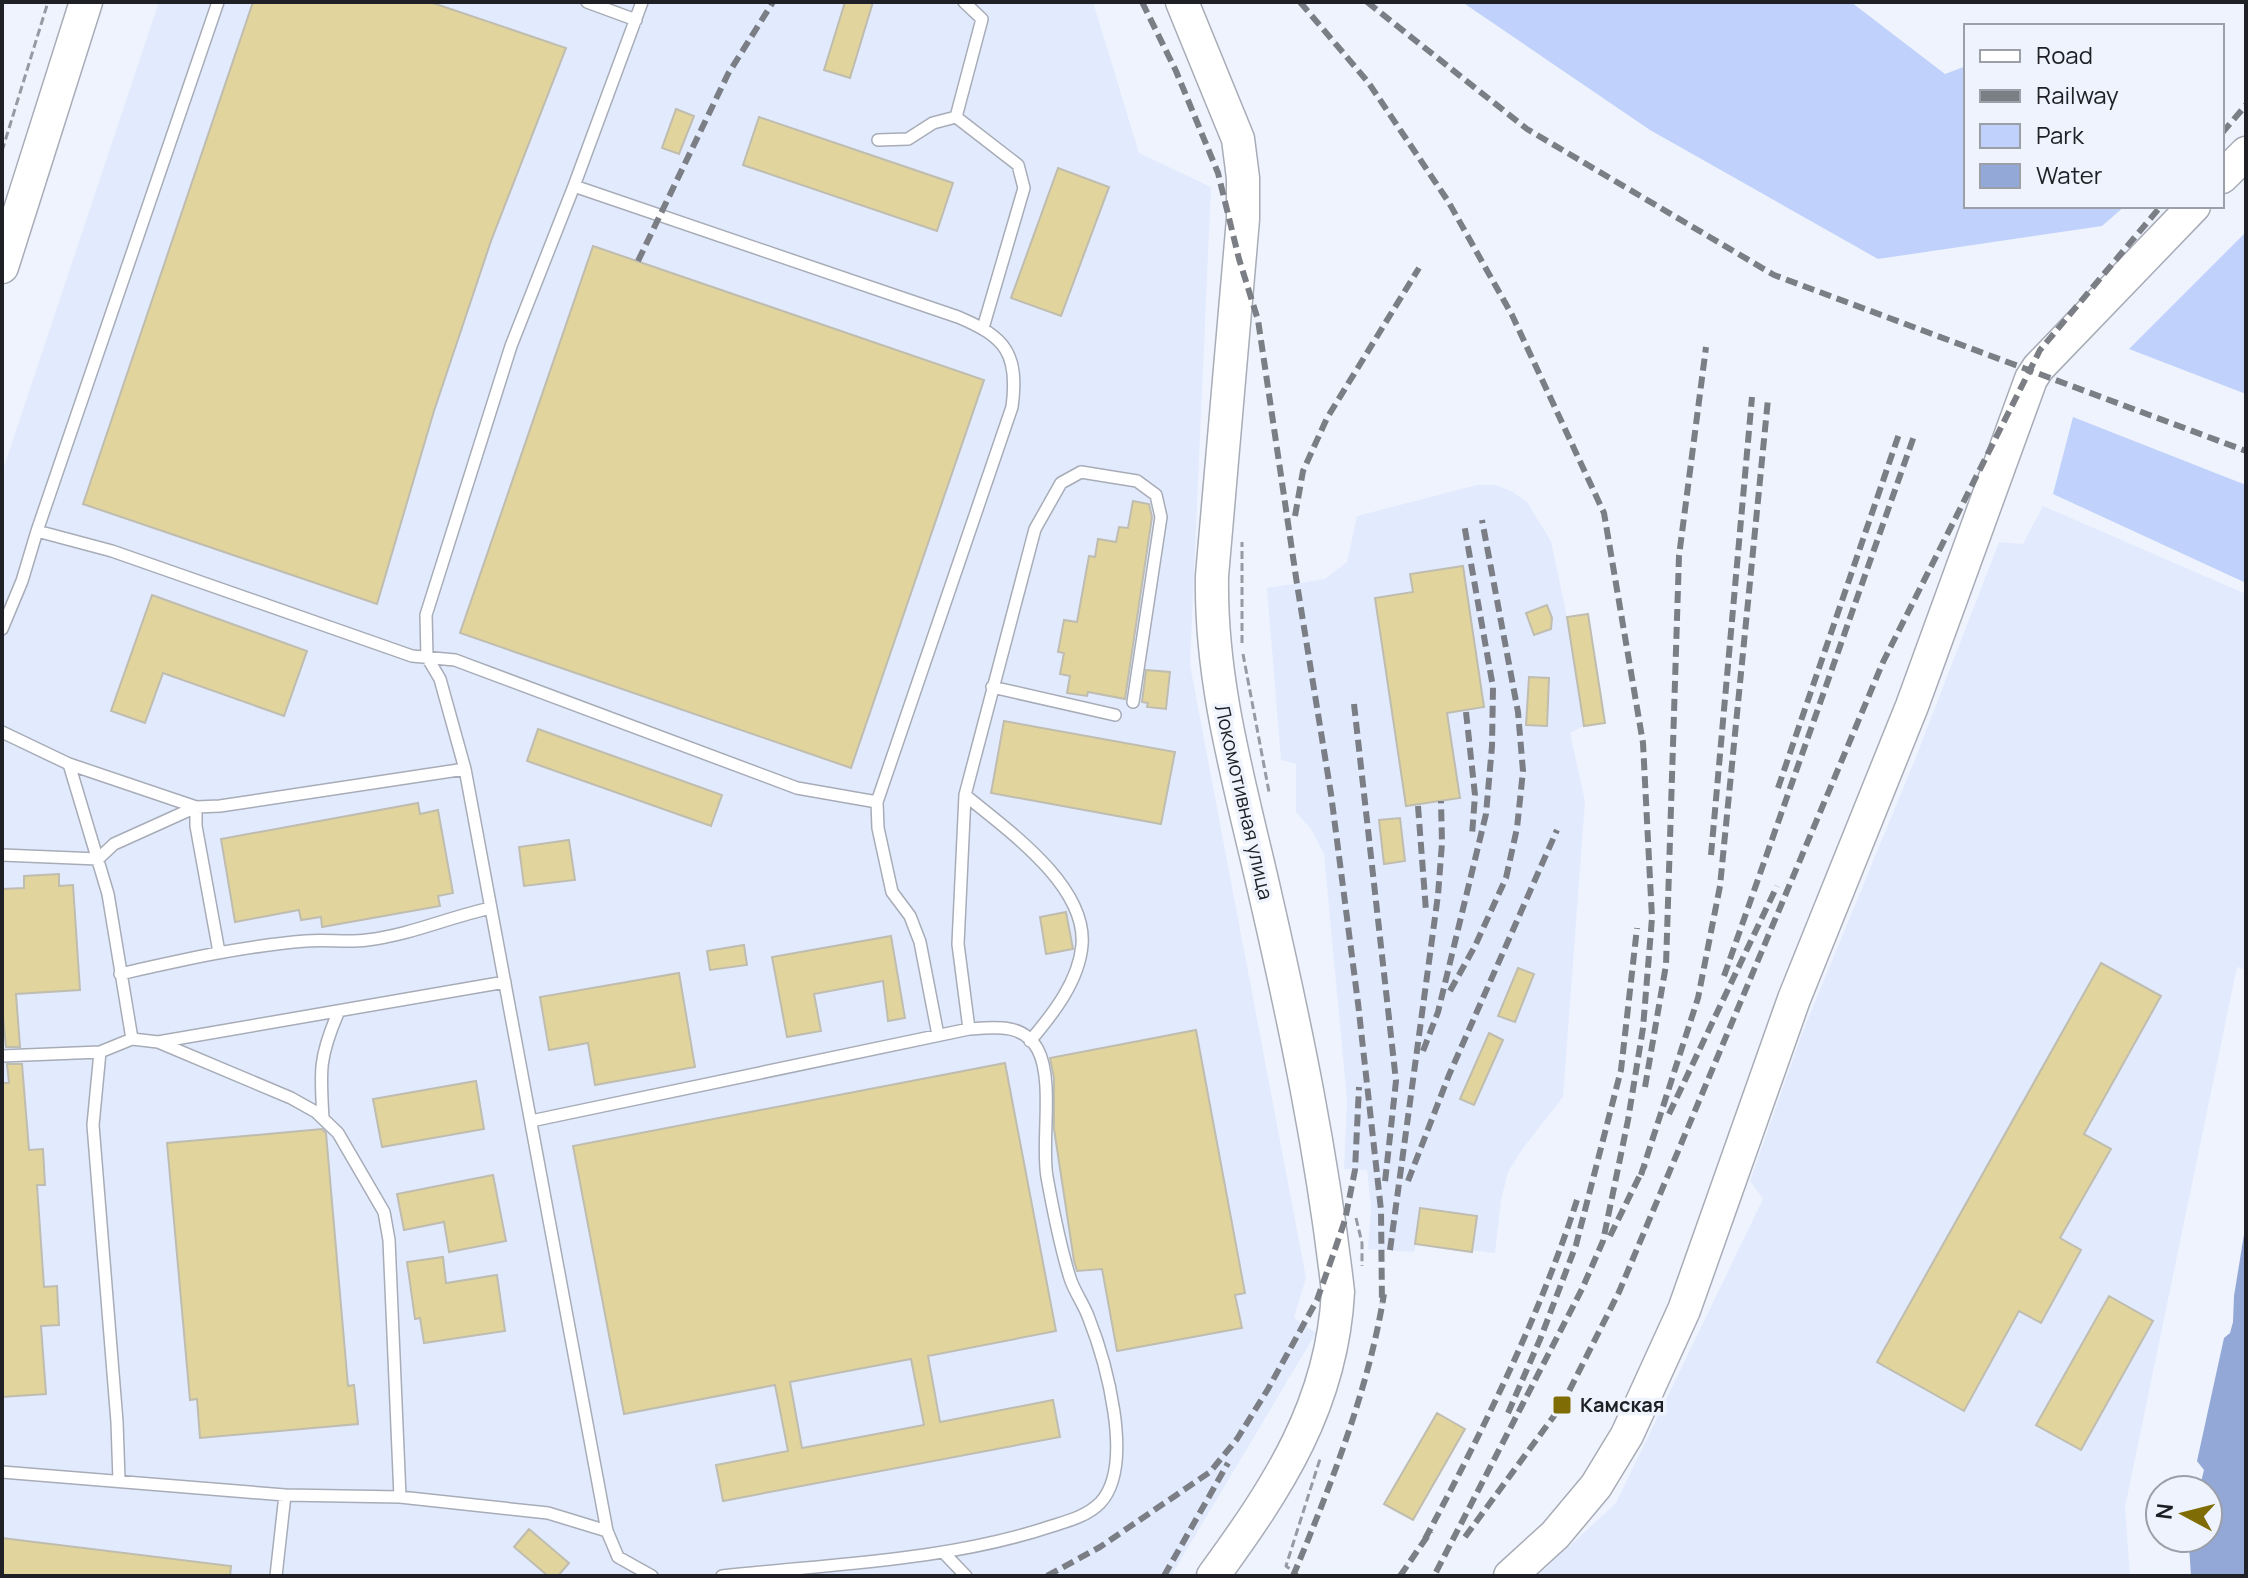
<svg xmlns="http://www.w3.org/2000/svg" width="2248" height="1578" viewBox="0 0 2248 1578" font-family="Manrope,sans-serif">
  <rect width="100%" height="100%" fill="#eff3fd"/>
  <path fill="#e2ebfe" d="M159,2H1093L1139,153L1211,187L1190,665L1306,1278L1294,1318L1316,1333L1171,1576H2V473Z
    M1477,485H1495L1511,491L1527,502L1551,541L1567,617L1584,726L1570,733L1585,801L1563,1097L1523,1148L1508,1172L1501,1200L1495,1253L1416,1244L1414,1252L1368,1249L1371,1207L1367,1170L1344,1169L1347,1100L1324,854L1311,829L1296,812V764L1281,760L1267,588L1325,579L1347,562L1357,516Z
    M2043,506L2246,594V970L2237,967L2125,1507L2130,1576H1537L1616,1503L1763,1199L1750,1181L1803,1031L1916,757L1999,542L2023,544Z"/>
  <path fill="#c0d2fc" d="M1462,2H1851L1945,74L1966,66V206H2125L2102,226L1878,259L1650,130Z
    M2246,232V394L2129,349Z
    M2073,417L2246,485V583L2053,494Z"/>
  <path fill="#94a8d7" d="M2246,1222V1576H2191L2189,1545L2192,1538H2208V1490H2199L2204,1470L2197,1461L2224,1338L2230,1333L2233,1322L2234,1296Z"/>
  <path fill="#e1d49d" stroke="#bfbcb0" stroke-width="2" fill-rule="evenodd" d="M253,2H430L566,48L491,241L434,411L377,604L83,504Z
    M845,2H873L850,78L824,70Z
    M676,109L694,116L679,154L662,148Z
    M759,117L953,183L937,231L743,165Z
    M1058,168L1109,187L1061,316L1011,298Z
    M593,246L984,380L851,768L460,633Z
    M1133,501L1149,504L1152,517L1125,699L1088,692L1087,696L1067,693L1070,676L1060,674L1064,653L1058,652L1064,620L1077,622L1089,556L1095,557L1098,539L1116,542L1119,527L1128,528Z
    M1463,566L1484,707L1447,713L1460,798L1406,806L1375,598L1413,592L1410,574Z
    M152,595L307,651L284,716L163,673L145,723L111,711Z
    M1547,605L1552,618L1551,629L1534,635L1526,613Z
    M1588,614L1605,723L1584,726L1567,617Z
    M1146,670L1170,672L1166,709L1147,707L1148,703L1142,702Z
    M1529,677L1549,678L1547,726L1526,725Z
    M1004,721L1175,752L1161,824L991,793Z
    M538,729L722,795L711,826L527,761Z
    M418,803L420,814L438,810L453,893L438,896L440,906L322,927L321,917L301,920L299,910L235,922L221,839Z
    M1400,818L1405,861L1384,864L1379,820Z
    M569,840L575,880L524,886L519,847Z
    M59,874V886L73,885L80,990L16,994L20,1047H6L2,1006V889L24,888V876Z
    M1066,912L1073,949L1046,954L1040,917Z
    M891,936L905,1018L888,1021L883,981L814,994L821,1031L787,1037L772,957Z
    M744,945L747,965L710,970L707,951Z
    M2101,963L2161,996L2084,1134L2111,1149L2060,1238L2081,1250L2041,1323L2019,1311L1964,1411L1877,1362Z
    M1518,968L1534,974L1515,1022L1498,1016Z
    M679,973L695,1067L595,1085L588,1043L549,1050L540,997Z
    M1196,1030L1245,1293L1235,1295L1242,1328L1117,1351L1102,1269L1077,1271L1074,1261L1054,1129V1078L1050,1058Z
    M1489,1033L1503,1040L1474,1105L1460,1099Z
    M1005,1063L1056,1331L928,1356L940,1422L1053,1400L1060,1437L723,1501L716,1465L788,1451L775,1385L624,1414L573,1146ZM911,1359L924,1425L802,1448L790,1382Z
    M7,1064H22L29,1150L43,1149L45,1185H37L44,1287L57,1286L59,1325L41,1326L46,1394L2,1397V1083H9Z
    M476,1081L484,1129L382,1147L373,1099Z
    M322,1129L326,1133L348,1386L354,1385L358,1424L200,1438L197,1399L190,1400L167,1143Z
    M493,1175L506,1241L449,1252L444,1222L404,1230L397,1194Z
    M1420,1208L1477,1216L1472,1252L1415,1244Z
    M443,1257L446,1283L497,1275L505,1331L424,1343L420,1318L415,1319L407,1262Z
    M2109,1296L2153,1321L2081,1450L2036,1425Z
    M1437,1413L1465,1429L1413,1520L1384,1504Z
    M529,1529L569,1563L558,1576H548L514,1547Z
    M2,1538L231,1566L230,1576H2Z"/>
  <g fill="none" stroke-linecap="round" stroke-linejoin="round">
    <defs>
      <path id="lane" d="M587,2L636,20
        M642,2L574,186L511,346L426,615L427,657L440,679L465,769L607,1531L618,1557L652,1576
        M956,117L982,19L964,2
        M878,140L908,139L933,123L956,117L1018,165L1024,188L983,328
        M574,186L958,317C1006,337 1019,354 1012,407L877,802L878,828L892,892L910,916L920,942L938,1035
        M37,531L112,551L412,656L455,660L797,788L877,802
        M2,629L22,581L37,531L218,2
        M992,687L1115,715
        M2,732L69,764L196,807L220,806L465,769
        M69,764L108,894L132,1039L100,1052L93,1125L117,1422L119,1480
        M965,795C1006,829 1087,885 1082,945C1079,981 1053,1014 1030,1041
        M2,855L98,859L114,844L196,807V826L219,952
        M120,974C182,960 243,946 306,941C327,939 347,943 367,940C410,935 449,917 491,908
        M969,1029L958,944L965,795L1035,529L1061,483L1081,472L1137,481L1156,495L1161,517L1133,702
        M132,1039L158,1042L505,982
        M158,1042L291,1098L316,1112L338,1133L384,1212L389,1240L400,1497
        M2,1056L100,1052
        M323,1118C320,1071 319,1057 338,1013
        M531,1121L969,1029C995,1027 1024,1023 1038,1050C1054,1081 1041,1143 1047,1177C1053,1210 1060,1246 1070,1278C1074,1291 1083,1303 1088,1316C1105,1359 1136,1465 1100,1503C1087,1516 1068,1521 1052,1526C947,1561 831,1564 722,1576
        M2,1472L285,1495L400,1497L548,1513L607,1531
        M943,1552L966,1576
        M276,1576L285,1495"/>
      <path id="secondary" d="M1182,2L1238,139L1243,178V219L1212,576C1210,687 1242,791 1266,898C1296,1028 1323,1159 1338,1292C1332,1405 1278,1487 1213,1576
        M2222,177L2246,153
        M2,267L86,2
        M1510,1576L1555,1535L1596,1486L1627,1435L1684,1310L1794,999L1912,706L2031,379L2038,368L2194,206"/>
    </defs>
    <use href="#lane" stroke="#a7acb7" stroke-width="14"/>
    <use href="#secondary" stroke="#a7acb7" stroke-width="35"/>
    <path stroke="#969aa2" stroke-width="3" stroke-dasharray="8 4" stroke-linecap="butt" d="M2,151L48,2
      M1242,643V542
      M1243,654L1269,792
      M1356,1218L1362,1243V1266
      M1299,1576L1286,1566L1320,1459"/>
    <use href="#lane" stroke="#fff" stroke-width="11"/>
    <use href="#secondary" stroke="#fff" stroke-width="32"/>
    <path stroke="#7b7e85" stroke-width="6" stroke-dasharray="12 6" stroke-linecap="butt" d="M1142,2L1176,71L1218,173L1239,259L1258,320L1297,584L1331,794L1358,1003L1381,1210L1382,1304
      M1300,2L1368,82L1448,201L1512,315L1604,513L1643,743L1652,918L1643,1028L1628,1120L1603,1241L1582,1289L1434,1576
      M1367,2L1527,129L1774,275L2246,451
      M2222,133L2246,105
      M638,261L728,74L773,2
      M1295,516L1303,471L1327,418L1419,268
      M1354,704L1396,1081L1385,1182
      M1466,712L1475,795L1472,835
      M1778,788L1899,434
      M1418,806L1426,911
      M1711,855L1752,397
      M1724,976L1914,436
      M1450,991L1475,946L1506,878L1517,828L1523,771L1518,712L1482,520
      M1423,1051L1438,1012L1486,814L1492,746L1493,687L1464,524
      M1645,1087L1666,965L1679,556L1706,347
      M1669,1114L1777,886
      M1641,1175L1698,998L1720,886L1768,399
      M1408,1181L1449,1075L1557,830
      M1610,1236L1645,1165
      M1390,1250L1438,895L1442,843L1441,801
      M1508,1413L1541,1337L1576,1245L1621,1070L1637,928
      M1465,1537L1562,1405L1619,1292L1883,662L2040,350L2161,206
      M1425,1539C1483,1430 1539,1318 1577,1200
      M1047,1576L1100,1547L1210,1472L1237,1439L1268,1389L1317,1300L1333,1255L1345,1220L1355,1170L1359,1087
      M1164,1576L1228,1463
      M1293,1576C1330,1488 1369,1388 1384,1294
      M1400,1576L1431,1531"/>
  </g>
  <rect fill="#7f6c05" stroke="#eff3fd" stroke-width="3" x="1552" y="1395" width="20" height="20" rx="4"/>
  <g text-anchor="middle" stroke-width="7" stroke-linejoin="round" paint-order="stroke">
    <g font-size="20" fill="#1e2025" stroke="#eff3fd">
      <text transform="translate(1244 802) rotate(77)" y="7">Локомотивная улица</text>
    </g>
    <g font-size="20" font-weight="bold" fill="#1e2025" stroke="#eff3fd" text-anchor="start">
      <text x="1580" y="1412">Камская</text>
    </g>
  </g>
  <rect width="2248" height="1578" fill="none" stroke="#1e2025" stroke-width="8"/>
  <rect x="1964" y="24" width="260" height="184" fill="#eff3fd" stroke="#9b9fa7" stroke-width="2"/>
  <rect x="1980" y="50" width="40" height="12" fill="#ffffff" stroke="#9b9fa7" stroke-width="2"/>
  <text x="2036" y="64" font-size="24" fill="#1e2025">Road</text>
  <rect x="1980" y="90" width="40" height="12" fill="#7b7e85" stroke="#9b9fa7" stroke-width="2"/>
  <text x="2036" y="104" font-size="24" fill="#1e2025">Railway</text>
  <rect x="1980" y="124" width="40" height="24" fill="#c0d2fc" stroke="#9b9fa7" stroke-width="2"/>
  <text x="2036" y="144" font-size="24" fill="#1e2025">Park</text>
  <rect x="1980" y="164" width="40" height="24" fill="#94a8d7" stroke="#9b9fa7" stroke-width="2"/>
  <text x="2036" y="184" font-size="24" fill="#1e2025">Water</text>
  <g transform="translate(2184 1514) rotate(277)"><circle r="38" fill="#eff3fd" stroke="#9b9fa7" stroke-width="2"/>
  <path d="M0-6L14 30L0 20L-14 30Z" fill="#7f6c05"/>
  <text y="-12" font-size="22" font-weight="bold" text-anchor="middle" fill="#1e2025">N</text>
  </g>
</svg>
